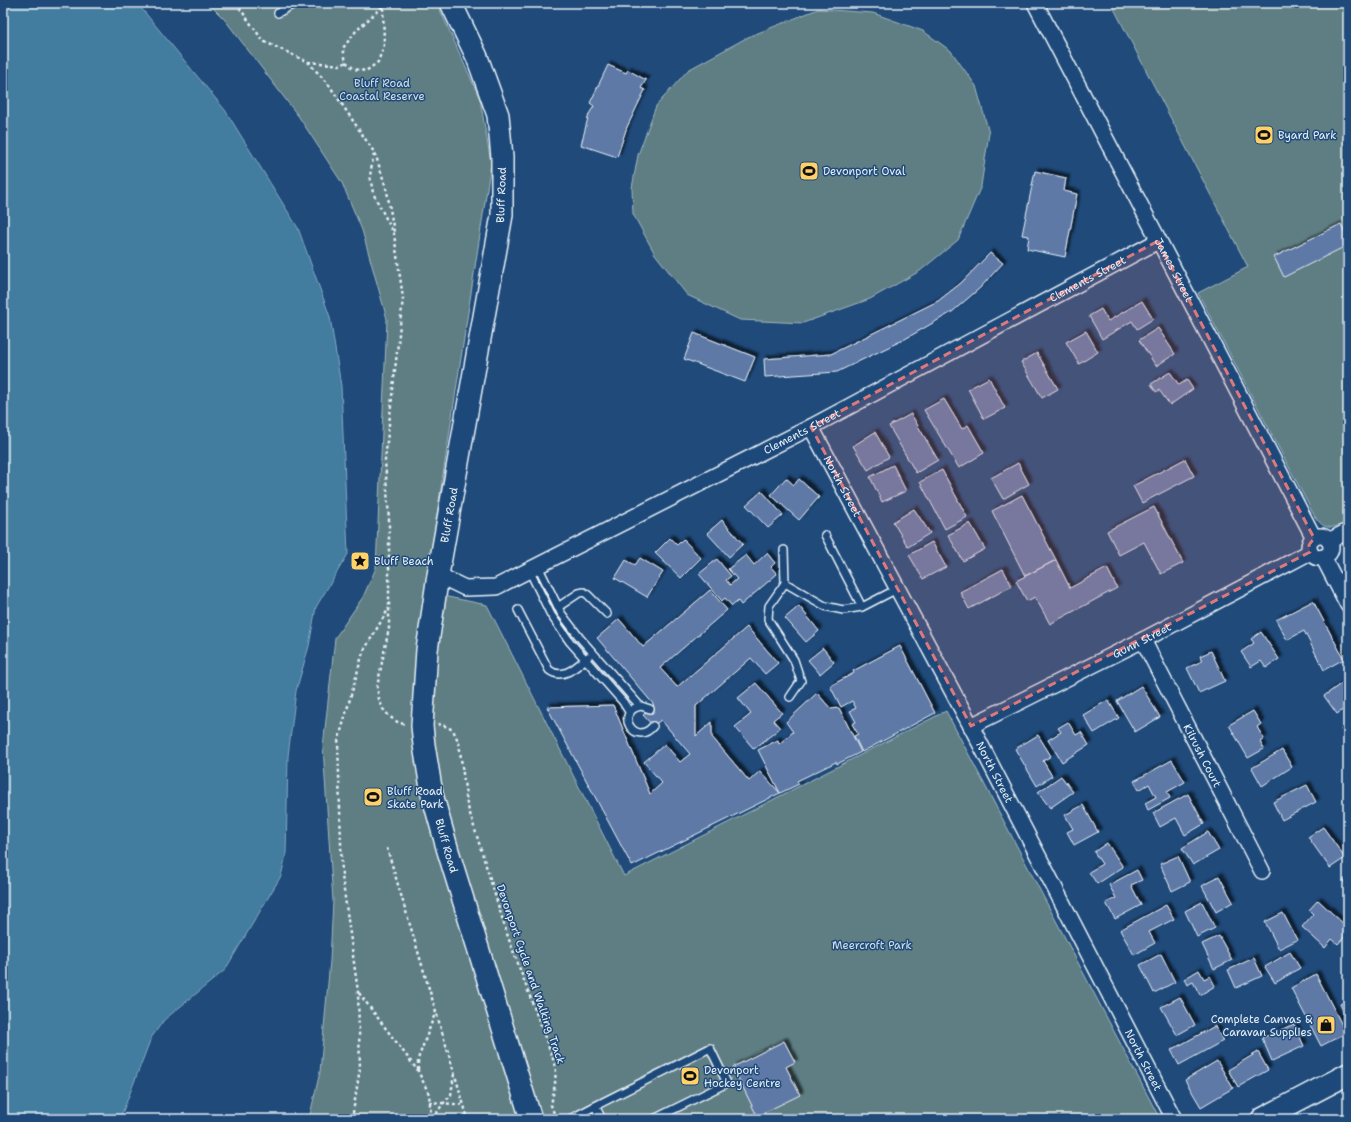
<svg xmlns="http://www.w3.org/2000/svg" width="1351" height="1122" viewBox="0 0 1351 1122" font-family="'Shantell Sans',sans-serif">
  <defs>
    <filter id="shadow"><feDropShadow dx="3.5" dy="-3.5" stdDeviation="1" flood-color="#0009"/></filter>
  </defs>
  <rect width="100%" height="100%" fill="#1f4a7a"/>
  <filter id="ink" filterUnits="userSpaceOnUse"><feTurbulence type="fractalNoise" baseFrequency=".025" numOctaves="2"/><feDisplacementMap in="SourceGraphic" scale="8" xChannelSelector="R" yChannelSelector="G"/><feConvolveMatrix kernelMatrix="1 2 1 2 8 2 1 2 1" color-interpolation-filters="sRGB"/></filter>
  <g filter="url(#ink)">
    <path fill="#5e7e83" stroke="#a3b8be" d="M208,3H437L480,99L491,163L425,592L412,739L523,1119H309L320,1072L330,961L333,901L323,747L335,638L363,597L376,568L387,319L362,230L342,183L299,117L225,20Z
      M1111,3H1348V521C1334,529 1325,531 1315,517L1198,293L1248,267Z
      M818,9L873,13L923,31L951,51L976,86L989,133L981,186L958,240L920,271L870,299L803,323L740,320L687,295L655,254L633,214L632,188L638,155L656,106L688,70L748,37Z
      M443,596L487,605L624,876L946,711L1160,1119H542L425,748Z"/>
    <path fill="#437b9f" stroke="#85aac3" d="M3,3H137L225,110L298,228L330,317L341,386L348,554L316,607L309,646L296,691L288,756L286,855L281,876L225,970L164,1020L151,1038L120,1119H3Z"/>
    <path fill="#5e79a7" stroke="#e8f1f8" filter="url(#shadow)" d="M608,65L626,73L628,70L646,80L641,88L645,90L627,127L617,157L581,145L589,114L594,106L590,103Z
      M1035,171L1066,178L1064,191L1077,194L1065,257L1027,249L1029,236L1022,235Z
      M1341,224L1348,239V245L1284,277L1274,257Z
      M990,253L1003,263L980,288L952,312L905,339L837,372L765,377L764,359L831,354L938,301L961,283Z
      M1142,301L1153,319L1137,329L1132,321L1102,339L1089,316L1101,309L1108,321Z
      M1158,328L1175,354L1156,366L1139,340Z
      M1086,331L1098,352L1079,364L1066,342Z
      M694,333L755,357L745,382L684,359Z
      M1037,353L1058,389L1042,398L1021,362Z
      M1170,372L1179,385L1187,380L1193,389L1170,405L1159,390L1156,392L1151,384Z
      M989,378L1005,408L984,419L968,389Z
      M944,399L962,429L968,425L984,453L959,468L924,410Z
      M911,414L938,460L916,473L889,426Z
      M875,432L889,457L868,470L853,446Z
      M1185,459L1194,476L1142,503L1133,486Z
      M1018,463L1029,484L1003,499L991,478Z
      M893,465L906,491L882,502L870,477Z
      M942,470L967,517L945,529L920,482Z
      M786,478L794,485L799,479L819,497L799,520L771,495Z
      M762,491L783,515L768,528L746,505Z
      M1022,495L1056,560L1025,576L992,511Z
      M1154,507L1183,563L1161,574L1144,542L1119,555L1107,531Z
      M914,509L930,533L908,547L893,522Z
      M722,520L743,544L729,557L707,533Z
      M970,523L985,549L963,561L948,535Z
      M670,538L677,545L683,539L701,558L681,578L655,553Z
      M932,542L946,567L923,579L909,555Z
      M767,553L775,563L771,567L777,574L741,605L738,601L732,606L725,598L722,601L699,574L717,559L731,576L726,580L730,585L737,579L728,569L746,555L754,565Z
      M640,558L663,572L647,597L615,578L626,560L635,565Z
      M1056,560L1070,588L1107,568L1117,588L1050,624L1035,597L1027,601L1016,581Z
      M1003,569L1012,586L969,609L960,592Z
      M710,590L727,610L660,668L677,687L747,627L778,663L765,674L751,658L696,706V736L712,722V737L749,781L760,771L780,793L632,866L547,707L613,705L650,794L662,783L644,762L665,744L680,762L690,754L661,720L653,726L643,715L654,705L597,638L619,619L643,647Z
      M1313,601L1344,659L1324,670L1304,631L1287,640L1276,620Z
      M799,606L819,631L806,642L785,618Z
      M1261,632L1279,659L1266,668L1261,661L1251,667L1241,652L1254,643L1251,639Z
      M900,646L935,713L862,752L854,736L858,734L852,724L856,722L850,711L856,708L852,701L841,707L830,686L854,673L853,671Z
      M823,648L834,662L820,674L808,660Z
      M1211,651L1225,681L1199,693L1187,668L1202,661L1200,656Z
      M1346,680L1348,683V706L1337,714L1324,696Z
      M756,683L782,713L773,720L780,728L754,749L735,727L751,714L738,698Z
      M1141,686L1160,717L1135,732L1117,701Z
      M817,693L831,709L839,708L861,752L837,764L836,762L797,781L799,784L780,793L758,750L778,740L779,744L793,732L786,722Z
      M1108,700L1119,718L1094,733L1083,715Z
      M1253,711L1261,724L1257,727L1264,739L1260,742L1264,749L1248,758L1229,725Z
      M1068,722L1076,735L1081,732L1089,745L1062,762L1048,740L1061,732L1058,728Z
      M1348,724V739L1341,729Z
      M1038,735L1051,756L1043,761L1052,776L1037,786L1015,749Z
      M1282,750L1292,767L1262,786L1252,768Z
      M1172,760L1185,782L1167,792L1170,798L1148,810L1145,803L1156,797L1149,784L1139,790L1134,781Z
      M1061,776L1073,792L1050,808L1038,792Z
      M1307,785L1316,802L1282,820L1273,802Z
      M1188,794L1204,824L1185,835L1176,818L1160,827L1153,813Z
      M1083,805L1098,832L1074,845L1067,832L1073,829L1065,815Z
      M1323,827L1345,858L1330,868L1308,837Z
      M1208,832L1219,850L1193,865L1182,848Z
      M1107,843L1123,867L1097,884L1089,872L1102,864L1094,852Z
      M1178,856L1190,882L1172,891L1160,864Z
      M1137,870L1142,880L1131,885L1141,905L1115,919L1106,903L1116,898L1109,885Z
      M1219,876L1233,902L1216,912L1202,886Z
      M1348,877V889L1343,880Z
      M1318,900L1348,928V933L1338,944L1332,939L1325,948L1302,927L1313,914L1309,910Z
      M1202,902L1215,928L1197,937L1185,911Z
      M1166,905L1174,919L1149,932L1155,943L1134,955L1120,930Z
      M1283,913L1297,940L1279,949L1265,922Z
      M1219,936L1232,960L1214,969L1202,944Z
      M1290,952L1300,968L1275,983L1265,967Z
      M1161,954L1175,982L1154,993L1140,965Z
      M1254,958L1262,976L1236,988L1228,970Z
      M1199,970L1204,979L1210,976L1215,986L1200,995L1193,982L1187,985L1184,979Z
      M1316,974L1346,1033L1321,1046L1291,988Z
      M1180,997L1195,1025L1177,1035L1161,1007Z
      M1348,1000V1021L1340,1004Z
      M1294,1024L1304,1046L1272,1061L1262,1038Z
      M1215,1026L1223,1041L1179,1065L1171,1050Z
      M784,1041L795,1062L786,1067L800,1095L757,1116L733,1067Z
      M1258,1052L1268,1070L1238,1087L1228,1070Z
      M1217,1061L1233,1088L1201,1107L1185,1080Z"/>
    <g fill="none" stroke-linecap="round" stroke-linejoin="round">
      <defs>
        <path id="lane" d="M278,13L296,3
          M825,535L862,607L897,589
          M784,550L785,583L825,606L843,610L862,607
          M538,566L561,613L580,638L640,706
          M529,570L551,615L570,642L623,702L630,713
          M785,583L769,606L768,619L794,660L801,681L790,697
          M558,607L579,593L584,592L588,595L607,614
          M518,610L549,670C563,681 577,666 588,657
          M650,709L641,706C613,711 635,748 653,726
          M570,1119L595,1106
          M602,1119L595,1106L710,1048L727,1083L654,1119"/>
        <g id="street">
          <path id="s1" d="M1035,3L1314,538"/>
          <path id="s2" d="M811,427L971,726L1174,1119"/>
          <circle cx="1320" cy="547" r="11"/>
          <path d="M1329,541L1348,531"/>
          <path d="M1323,557L1348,605"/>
          <path id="s3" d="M438,575L465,588L496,587L811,427L1158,241"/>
          <path id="s4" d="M1143,640L1262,871"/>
          <path id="s5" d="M971,726L1143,640L1310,552"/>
        </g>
        <g id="secondary">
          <path id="s6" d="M451,3L477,57L498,115L502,157V215L438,575L427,650L422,726L424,745L432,794L448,851L531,1119"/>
          <path d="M1262,1119L1348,1074"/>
        </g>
      </defs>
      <use href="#lane" stroke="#e8f1f8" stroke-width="10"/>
      <use href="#street" stroke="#e8f1f8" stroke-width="18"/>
      <use href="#secondary" stroke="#e8f1f8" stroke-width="24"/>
      <path stroke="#e8f1f8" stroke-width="2.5" stroke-dasharray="3 3" stroke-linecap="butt" d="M236,3L263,41L308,62L329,85L374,152L370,176L373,193L394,234L403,298L385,460L389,520V628L377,687L379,699L383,709L390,717L399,723L405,724
        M308,62L342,65L346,62L343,48L356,31L386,3
        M346,62L354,69L366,71L378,62L384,45L383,5
        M375,153L387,191L394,232
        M438,725L441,724L453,730L459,743L467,804L508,937L556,1067L555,1084L551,1105L556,1119
        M387,848L468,1119
        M359,993L418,1071L429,1094L431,1115L428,1119
        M418,1070V1059L436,1011
        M429,1102L464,1105
        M352,1119L360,1068L358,992L342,876L338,742L363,652L389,608
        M433,1119L442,1105L451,1095L454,1074"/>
      <use href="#lane" stroke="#1f4a7a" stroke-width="7"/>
      <use href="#street" stroke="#1f4a7a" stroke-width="15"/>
      <use href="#secondary" stroke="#1f4a7a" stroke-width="21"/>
    </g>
  </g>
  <path fill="#dd787b" fill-opacity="0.2" stroke="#dd787b" stroke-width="3" stroke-dasharray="8 5" stroke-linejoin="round" d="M1158,241L1314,538L1309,545L1310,552L971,726L811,427Z"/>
  <defs>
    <symbol id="stadium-square" viewBox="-11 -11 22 22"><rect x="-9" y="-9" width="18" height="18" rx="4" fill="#ffd166" stroke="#1f4a7a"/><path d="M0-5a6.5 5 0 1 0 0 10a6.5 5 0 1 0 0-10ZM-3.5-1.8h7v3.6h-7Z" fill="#111"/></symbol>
    <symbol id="sight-square" viewBox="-11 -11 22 22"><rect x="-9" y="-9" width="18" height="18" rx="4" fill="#ffd166" stroke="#1f4a7a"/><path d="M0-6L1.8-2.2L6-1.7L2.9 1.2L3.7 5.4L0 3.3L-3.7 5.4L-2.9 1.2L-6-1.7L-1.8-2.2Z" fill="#111"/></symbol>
    <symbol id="shop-square" viewBox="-11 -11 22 22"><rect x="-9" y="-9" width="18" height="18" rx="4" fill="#ffd166" stroke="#1f4a7a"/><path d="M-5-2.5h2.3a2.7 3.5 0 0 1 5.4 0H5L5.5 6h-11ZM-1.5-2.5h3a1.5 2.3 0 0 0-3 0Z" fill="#111"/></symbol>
  </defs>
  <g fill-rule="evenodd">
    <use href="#stadium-square" x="1253" y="124" width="22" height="22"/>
    <use href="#stadium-square" x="798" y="160" width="22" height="22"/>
    <use href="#sight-square" x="349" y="550" width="22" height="22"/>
    <use href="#stadium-square" x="362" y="786" width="22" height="22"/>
    <use href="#shop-square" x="1315" y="1014" width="22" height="22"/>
    <use href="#stadium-square" x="679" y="1065" width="22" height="22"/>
  </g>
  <g text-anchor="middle" stroke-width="3" stroke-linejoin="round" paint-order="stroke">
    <g font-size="11" fill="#d3e0e6" stroke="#1f4a7a">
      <text x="382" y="87">Bluff Road<tspan x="382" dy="13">Coastal Reserve</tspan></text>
      <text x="872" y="949">Meercroft Park</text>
    </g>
    <g font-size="11" fill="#e8f1f8" stroke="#1f4a7a" text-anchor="start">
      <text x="1278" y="139">Byard Park</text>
      <text x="823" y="175">Devonport Oval</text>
      <text x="374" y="565">Bluff Beach</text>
      <text x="387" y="795">Bluff Road<tspan x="387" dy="13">Skate Park</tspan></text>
      <text x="1312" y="1023" text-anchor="end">Complete Canvas &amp;<tspan x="1312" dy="13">Caravan Supplies</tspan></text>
      <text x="704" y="1074">Devonport<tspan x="704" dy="13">Hockey Centre</tspan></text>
    </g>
    <g font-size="11" fill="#e8f1f8" stroke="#1f4a7a">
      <text transform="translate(501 195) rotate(-88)" y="4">Bluff Road</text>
      <text dy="4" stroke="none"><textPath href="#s1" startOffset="301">James Street</textPath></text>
      <text dy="4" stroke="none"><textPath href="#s3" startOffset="728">Clements Street</textPath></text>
      <text dy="4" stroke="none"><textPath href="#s3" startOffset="404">Clements Street</textPath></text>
      <text dy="4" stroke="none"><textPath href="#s2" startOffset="67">North Street</textPath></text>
      <text transform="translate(449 515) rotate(-80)" y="4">Bluff Road</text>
      <text dy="4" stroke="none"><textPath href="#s5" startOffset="191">Gunn Street</textPath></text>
      <text dy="4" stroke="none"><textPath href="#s4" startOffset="130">Kilrush Court</textPath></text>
      <text dy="4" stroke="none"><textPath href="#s2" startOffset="391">North Street</textPath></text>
      <text dy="4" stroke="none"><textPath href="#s6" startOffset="862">Bluff Road</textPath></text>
      <text transform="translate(531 974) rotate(71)" y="4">Devonport Cycle and Walking Track</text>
      <text dy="4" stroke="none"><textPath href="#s2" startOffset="715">North Street</textPath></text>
    </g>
  </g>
  <rect width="1351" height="1122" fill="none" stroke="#1f4a7a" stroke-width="16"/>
  <rect x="8" y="8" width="1335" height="1106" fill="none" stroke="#e8f1f8" stroke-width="1.5" filter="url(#ink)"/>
</svg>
